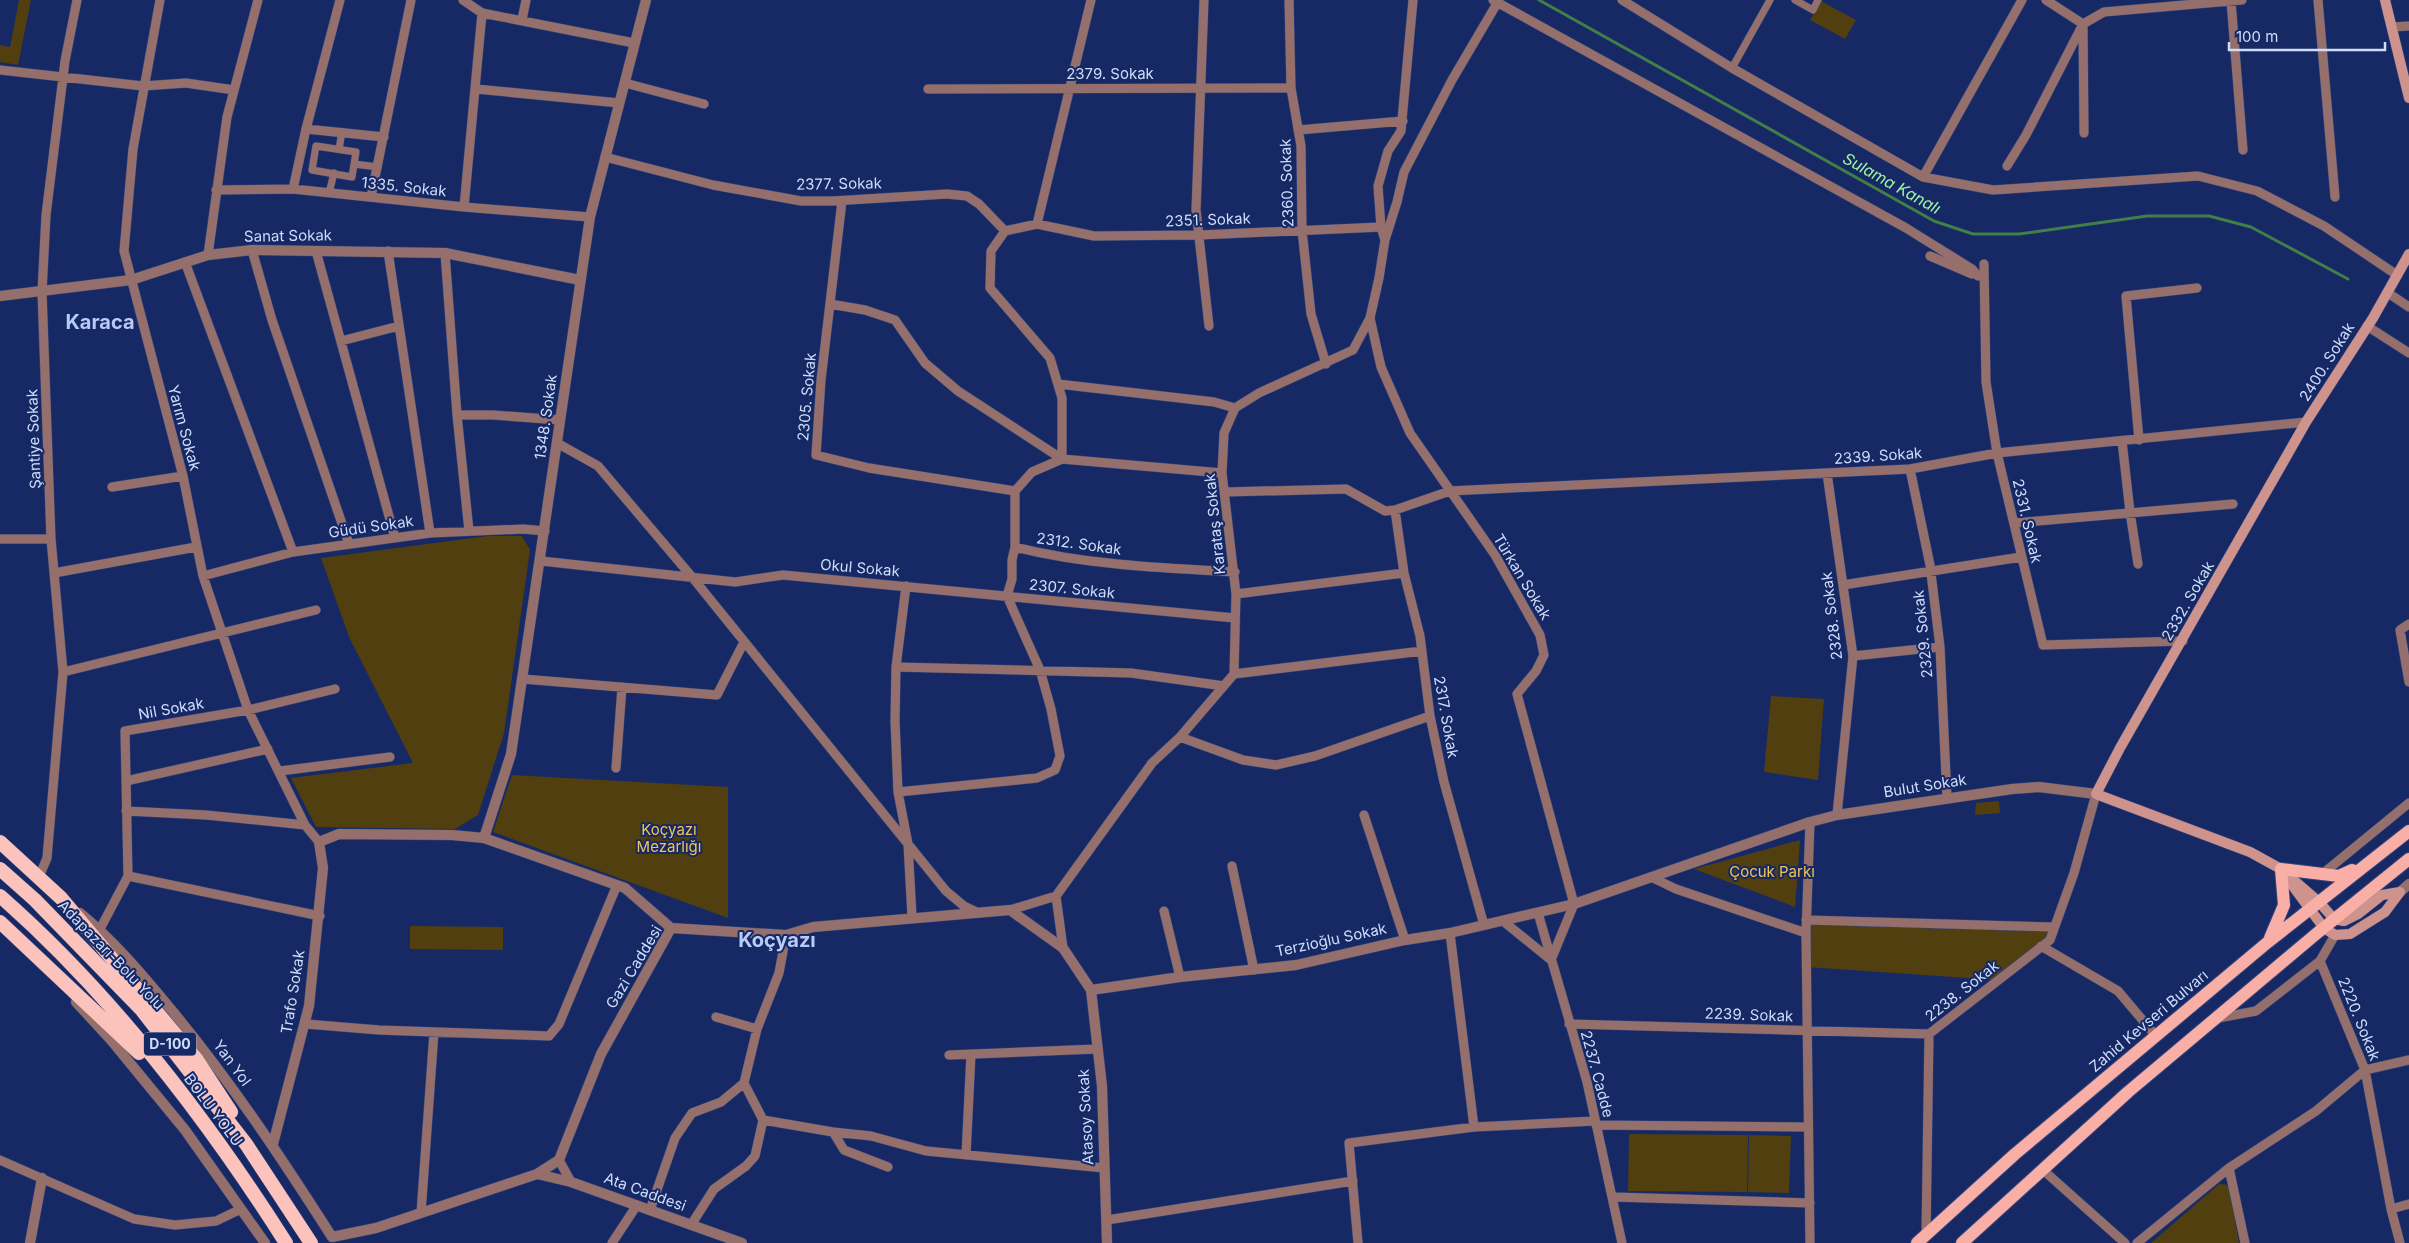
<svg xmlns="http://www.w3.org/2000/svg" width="2409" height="1243" viewBox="0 0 2409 1243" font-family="Inter,sans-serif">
  <rect width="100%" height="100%" fill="#162965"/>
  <path fill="#513f10" d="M19,0H31L18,65L0,62V45L10,47Z
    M1821,1L1856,20L1845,39L1810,20Z
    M488,536H522L530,550L504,733L478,815L455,829L316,827L291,778L413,763L349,637L321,558Z
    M1771,696L1824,699L1818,780L1764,772Z
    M512,775L728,787V918L493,832Z
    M1999,801L2000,813L1975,815L1976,803Z
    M1800,840L1795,907L1694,869Z
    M1806,920L2054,927L2050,940L1998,980L1806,967Z
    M410,926L503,927V950L410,949Z
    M1629,1134L1748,1135L1747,1192L1628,1191Z
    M1749,1135L1791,1136L1789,1193L1748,1192Z
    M2219,1184L2229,1185L2239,1243H2151Z"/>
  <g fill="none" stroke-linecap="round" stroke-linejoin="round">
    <path stroke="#417e48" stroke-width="3" d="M1539,0L1934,221L1973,234H2019L2147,216H2209L2251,227L2348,279"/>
    <defs>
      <path id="pedestrian" d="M1795,0L1813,10L1818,0
        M1732,68L1770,0
        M316,146L356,152L352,177L312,170Z
        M339,149L342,132
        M354,164L378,167
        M329,193L334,173"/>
      <path id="minor" d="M160,0L133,149L124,251L183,476L203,576L248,710L305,825L319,842
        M463,0L482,13L634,43
        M1204,0L1196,210L1209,326
        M1289,0L1291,88L1301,146L1302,230L1311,314L1326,364
        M1493,0L1906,228L1972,269L1978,276
        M1622,0L1732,68L1923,177L1993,190L2198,176L2257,191L2324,226L2397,275
        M2046,0L2083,24L2084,133
        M2318,0L2335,197
        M2231,1L2243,150
        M522,20L526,0
        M2392,27L2409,26
        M0,70L143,86L186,83L234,90
        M625,83L704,104
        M476,89L619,103
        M928,89L1291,88
        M306,129L384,137
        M1298,130L1403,121
        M605,157L713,185L801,201H833L947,194L967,196L979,204L1005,231
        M2007,166L2026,135L2083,24L2104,12L2242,0
        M1923,177L2022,0
        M293,189L306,129L340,0
        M216,190L293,189L464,207L590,217
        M371,197L411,0
        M842,201L821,380L816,455L869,468L1015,491
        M464,207L482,13
        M1037,224L1091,0
        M1385,240L1397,202L1404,172L1452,80L1499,0
        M252,250L272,320L349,544
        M316,251L395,538
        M388,251L430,533
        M445,253L457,415L469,531
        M208,255L227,117L258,0
        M1930,256L1972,274
        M185,262L293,552
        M1984,264L1986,382L1997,453L2043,645L2183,641
        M2388,293L2409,307
        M830,304L865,310L895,320L925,363L958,391L1062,459
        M1370,318L1381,367L1410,433L1495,555L1540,635L1544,655L1536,671L1517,694L1574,904L1551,960L1503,921
        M2367,326L2409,353
        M341,341L399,326
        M1058,384L1214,402L1235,408
        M457,415H493L560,420
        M2139,440L2126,296L2197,288
        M2122,441L2130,512L2138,564
        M557,443L598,466L692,577L946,891L964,906L979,913
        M1062,459V398L1050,358L990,288L991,251L1005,231L1037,224L1094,236L1200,235L1381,227
        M1910,469L1930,565L1940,647L1947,798
        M1222,473L1062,459L1032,472L1015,491V547C1087,565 1161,568 1235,572
        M1827,473L1853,656L1837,815
        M112,487L183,476
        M1226,492L1346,489L1385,511L1395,510L1450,491L1910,469L1997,453L2306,422
        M1395,510L1404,573L1420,636L1430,716L1444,782L1484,925
        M2014,523L2233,504
        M0,539H51
        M541,561L735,582L783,575L1235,618
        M54,573L196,547
        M203,576L293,552L430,533L523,529L545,531
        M1843,585L2021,557
        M906,586L896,667L895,721L898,792L908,844L912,917
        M1236,594L1404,573
        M2409,624L2400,630L2409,682
        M1853,656L1940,647
        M896,667L1131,673L1224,686
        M63,672L316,610
        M1234,674L1422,651
        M523,679L717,695L744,642
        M1180,737L1243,760L1276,765L1315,756L1430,716
        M616,768L622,687
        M280,771L390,757
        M126,781L268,749
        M898,792L1037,778L1055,770L1060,756L1051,709L1040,670L1007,596L1012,579V560L1015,547
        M126,811L206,815L305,825
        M1364,815L1405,940
        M1232,866L1254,970
        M2321,875L2409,803
        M128,876L320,916
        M39,877L47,858L63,672L51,539L42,292L46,215L65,61L77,0
        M1651,877L1676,889L1806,933L1810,822
        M1010,910L1056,896
        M1164,911L1180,977
        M1538,913L1587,1082L1622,1243
        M1806,920L2054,927
        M100,929L128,876L125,731L248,710L335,689
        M1450,933L1474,1127
        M1806,933L1810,1243
        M2041,946L2118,991L2156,1036
        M1063,948L1056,896L1152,763L1180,737L1234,674L1236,594L1222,473L1224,433L1235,408L1259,393L1353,350L1370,318L1379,278L1385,240L1381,227L1378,186L1388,151L1401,131L1413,0
        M2320,961L2335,935
        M716,1017L757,1029
        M2218,1018L2256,1011L2320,961L2365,1070L2391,1209L2409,1204
        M306,1024L379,1030L549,1036L559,1024L617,885
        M1569,1024L1929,1034
        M949,1055L1097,1049
        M763,1120L833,1132L844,1150L888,1167
        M1596,1125L1808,1127
        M833,1132L871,1136L926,1151L1104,1168
        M966,1155L971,1054
        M0,1160L134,1219L175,1225L216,1221L241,1209
        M559,1160L571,1182
        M2229,1168L2245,1243
        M2043,1170L2125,1243
        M1614,1197L1810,1203
        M2391,1209L2400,1243
        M650,1210L675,1138L692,1113L721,1102L744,1083
        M421,1213L434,1032
        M1107,1220L1353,1181
        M691,1225L714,1189L746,1166L755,1156L763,1120L744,1083L757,1029L779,973L786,935
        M1926,1235L1929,1034L2050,940L2074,873L2096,794
        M612,1243L637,1205
        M1358,1243L1349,1143L1474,1127L1595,1121
        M2137,1243L2229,1168L2316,1111L2365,1070L2409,1060"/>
      <path id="tertiary" d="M0,296L131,280L208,255L252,250L445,253L580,280
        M484,838L511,754L590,217L646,0
        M2400,892L2409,884
        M80,913C113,940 141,973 169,1007C229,1079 281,1157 332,1237L376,1228L421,1213L537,1174L559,1160L601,1054L671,928L786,935L813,927L1010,910L1063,948L1091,990L1102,1086L1107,1243
        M1091,990L1180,977L1296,965L1405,940L1450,933L1574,904L1810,822L1837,815L2012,789L2039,787L2096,794
        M76,1002L111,1040L185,1130L265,1243
        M273,1144L309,1006L323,868L319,842L339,834L452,835L484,838L625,888L671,928
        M537,1174L571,1182L742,1243
        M30,1243L42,1178"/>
      <path id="secondary" d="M2385,0L2409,98
        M2289,881L2324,928L2335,935L2350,934L2385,912L2400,892
        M2400,892L2382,895L2358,914L2344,921L2334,919L2319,902L2281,869L2250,852L2096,794L2120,748L2306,422L2373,318L2409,254"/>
      <path id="primary" d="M2270,938L2284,905L2281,869L2339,876L2352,870
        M1917,1243L2015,1154L2268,942L2409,831
        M1962,1243L2128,1092L2316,934L2409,859"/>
      <path id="trunk" d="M0,842L61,898L197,1060L231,1112
        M0,869L35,900L141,1009L246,1144L311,1243
        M0,896C113,995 206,1117 286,1243
        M0,922L139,1053"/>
    </defs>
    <use href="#pedestrian" stroke="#34467d" stroke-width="8"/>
    <use href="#minor" stroke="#34467d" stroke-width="10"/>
    <use href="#tertiary" stroke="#34467d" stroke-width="11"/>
    <use href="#secondary" stroke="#34467d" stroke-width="11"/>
    <use href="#primary" stroke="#34467d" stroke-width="14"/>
    <use href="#trunk" stroke="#34467d" stroke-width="15"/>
    <use href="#pedestrian" stroke="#946f6b" stroke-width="7"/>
    <use href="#minor" stroke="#946f6b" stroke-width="9"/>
    <use href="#tertiary" stroke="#946f6b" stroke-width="10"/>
    <use href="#secondary" stroke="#cd938c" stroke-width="10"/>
    <use href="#primary" stroke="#f9aea6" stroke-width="12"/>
    <use href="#trunk" stroke="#fbc3bc" stroke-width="14"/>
  </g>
  <g text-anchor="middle" stroke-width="4" stroke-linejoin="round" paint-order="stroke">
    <rect fill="#162965" stroke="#98a7ce" stroke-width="1" x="144" y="1032.5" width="52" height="23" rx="4"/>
    <g font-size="14" font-weight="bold" fill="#cfddfb">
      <text x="170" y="1049">D-100</text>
    </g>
    <g font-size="15" fill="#cfddfb" stroke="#162965">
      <text x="1110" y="79">2379. Sokak</text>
      <text transform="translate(1287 183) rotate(-92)" y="5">2360. Sokak</text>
      <text transform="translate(839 184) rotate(-1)" y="5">2377. Sokak</text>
      <text transform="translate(404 187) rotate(6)" y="5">1335. Sokak</text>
      <text transform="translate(1208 220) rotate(-2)" y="5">2351. Sokak</text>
      <text transform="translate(288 236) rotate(-1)" y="5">Sanat Sokak</text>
      <text transform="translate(2327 362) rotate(-58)" y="5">2400. Sokak</text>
      <text transform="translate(807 397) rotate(-85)" y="5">2305. Sokak</text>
      <text transform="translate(546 417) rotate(-82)" y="5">1348. Sokak</text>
      <text transform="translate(184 428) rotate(75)" y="5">Yarım Sokak</text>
      <text transform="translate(34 439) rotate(-92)" y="5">Şantiye Sokak</text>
      <text transform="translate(1878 456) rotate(-4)" y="5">2339. Sokak</text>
      <text transform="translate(2027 521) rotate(77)" y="5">2331. Sokak</text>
      <text transform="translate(1215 524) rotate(-96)" y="5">Karataş Sokak</text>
      <text transform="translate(371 527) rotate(-8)" y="5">Güdü Sokak</text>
      <text transform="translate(1079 544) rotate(8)" y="5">2312. Sokak</text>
      <text transform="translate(860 568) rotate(5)" y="5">Okul Sokak</text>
      <text transform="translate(1522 577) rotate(59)" y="5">Türkan Sokak</text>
      <text transform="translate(1072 589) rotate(6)" y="5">2307. Sokak</text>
      <text transform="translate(2188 601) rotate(-60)" y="5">2332. Sokak</text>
      <text transform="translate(1832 616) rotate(-97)" y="5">2328. Sokak</text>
      <text transform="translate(1923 634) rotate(-96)" y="5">2329. Sokak</text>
      <text transform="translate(171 709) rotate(-10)" y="5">Nil Sokak</text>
      <text transform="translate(1446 717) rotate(80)" y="5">2317. Sokak</text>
      <text transform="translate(1925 786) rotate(-9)" y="5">Bulut Sokak</text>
      <text transform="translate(1331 940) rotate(-12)" y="5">Terzioğlu Sokak</text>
      <text transform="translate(111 955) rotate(46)" y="5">Adapazarı-Bolu Yolu</text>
      <text transform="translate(634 967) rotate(-59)" y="5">Gazi Caddesi</text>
      <text transform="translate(1962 991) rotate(-38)" y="5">2238. Sokak</text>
      <text transform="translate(293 992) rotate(-81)" y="5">Trafo Sokak</text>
      <text transform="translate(1749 1015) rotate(2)" y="5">2239. Sokak</text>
      <text transform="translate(2359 1019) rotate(68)" y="5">2220. Sokak</text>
      <text transform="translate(2149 1021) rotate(-40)" y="5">Zahid Kevseri Bulvarı</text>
      <text transform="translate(232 1063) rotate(54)" y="5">Yan Yol</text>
      <text transform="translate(1597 1074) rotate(75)" y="5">2237. Cadde</text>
      <text transform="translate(213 1110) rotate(53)" y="5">BOLU YOLU</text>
      <text transform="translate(1086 1117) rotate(-93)" y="5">Atasoy Sokak</text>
      <text transform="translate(645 1192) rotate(20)" y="5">Ata Caddesi</text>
    </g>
    <g font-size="15" fill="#f1c458" stroke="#162965">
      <text x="669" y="835">Koçyazı<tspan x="669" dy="17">Mezarlığı</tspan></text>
      <text x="1772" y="877">Çocuk Parkı</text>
    </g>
    <g font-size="16" font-style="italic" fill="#9ff4a7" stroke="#162965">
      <text transform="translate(1892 183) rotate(29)" y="6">Sulama Kanalı</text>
    </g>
    <g font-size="20" font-weight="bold" fill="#b8cbf8" stroke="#162965">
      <text x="100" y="329">Karaca</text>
      <text x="777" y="947">Koçyazı</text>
    </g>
  </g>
  <path d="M2229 42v8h156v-8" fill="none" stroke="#cfddfb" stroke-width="2.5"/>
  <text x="2236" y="42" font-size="15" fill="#cfddfb" stroke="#162965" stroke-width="4" paint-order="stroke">100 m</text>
</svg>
